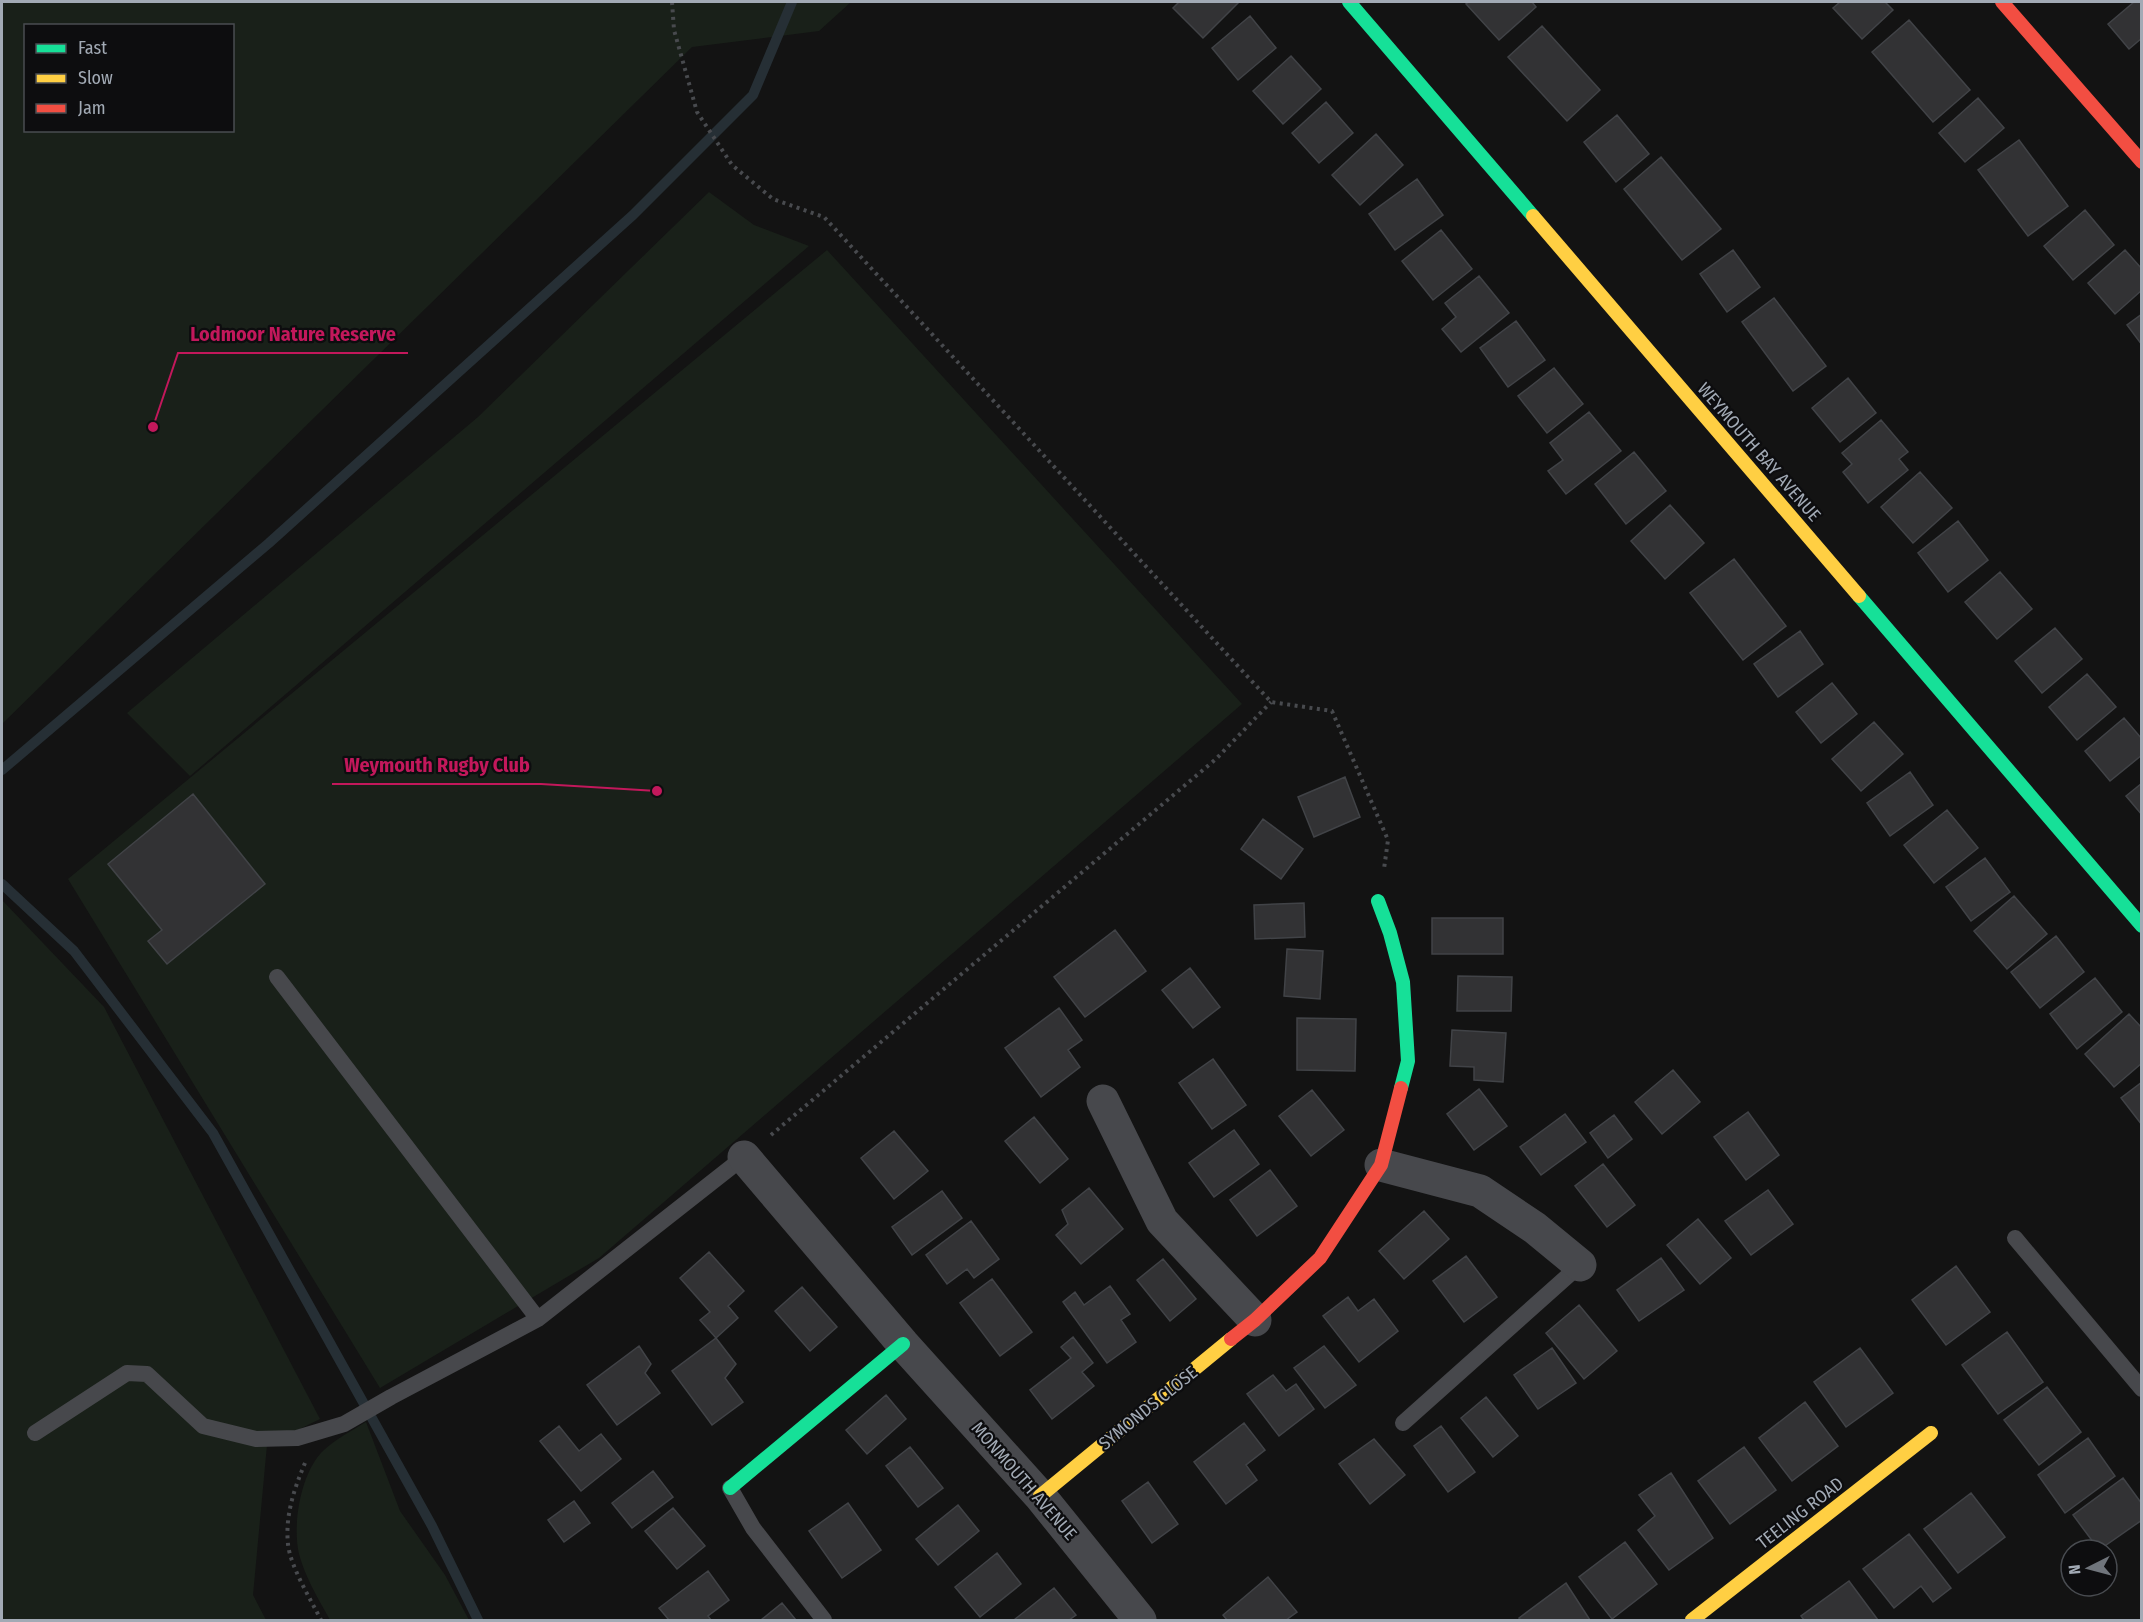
<svg xmlns="http://www.w3.org/2000/svg" width="2143" height="1622" viewBox="0 0 2143 1622" font-family="'Fira Sans Condensed',sans-serif">
  <rect width="100%" height="100%" fill="#131313"/>
  <path fill="#192019" fill-rule="evenodd" d="M2,2H851L819,31L692,47L2,724ZM26,26H232V130H26Z
    M709,192L754,225L809,246L190,776L127,713L478,417Z
    M827,250L1242,704L599,1258L380,1388L68,879Z
    M2,900L104,1007L320,1419L267,1445L253,1595L266,1620H2Z
    M366,1422L400,1511L445,1575L469,1620H330C319,1600 305,1577 299,1554C292,1524 301,1471 324,1450C336,1439 351,1431 366,1422Z"/>
  <g fill="none" stroke-linecap="round" stroke-linejoin="round">
    <path stroke="#262f35" stroke-width="10" d="M2,770L269,543L633,215L753,95L792,2
      M2,884L74,951L213,1133L432,1526L478,1620"/>
  </g>
  <path fill="#323234" stroke="#414347" stroke-width="1.5" d="M1179,2H1239L1203,38L1173,8Z
    M1469,2H1532L1536,7L1499,40L1466,4Z
    M1840,2H1885L1893,10L1862,39L1833,8Z
    M2134,2H2142V38L2129,49L2108,24Z
    M1250,16L1276,48L1238,80L1212,48Z
    M1909,20L1970,90L1933,122L1872,52Z
    M1542,26L1600,90L1567,121L1508,57Z
    M1291,56L1321,89L1283,124L1253,91Z
    M1978,98L2004,128L1965,162L1939,133Z
    M1326,102L1353,133L1319,163L1292,133Z
    M1617,115L1649,154L1616,182L1584,142Z
    M1376,134L1403,165L1360,205L1332,175Z
    M2019,140L2068,206L2028,236L1978,170Z
    M1661,157L1721,229L1682,260L1624,189Z
    M1417,179L1443,215L1395,250L1369,214Z
    M2085,210L2114,245L2073,280L2044,246Z
    M1441,230L1472,269L1433,300L1402,261Z
    M1733,250L1760,287L1727,312L1700,274Z
    M2125,250L2142,269V290L2115,314L2088,283Z
    M1479,276L1509,313L1461,352L1442,329L1456,317L1445,303Z
    M1774,298L1826,366L1793,391L1742,322Z
    M2142,314V345L2127,325Z
    M1516,321L1545,360L1508,387L1480,348Z
    M1554,368L1583,404L1547,433L1518,396Z
    M1848,378L1876,413L1840,442L1812,408Z
    M1589,412L1621,451L1566,494L1548,471L1563,460L1550,443Z
    M1881,420L1908,452L1899,459L1908,470L1868,503L1843,472L1852,464L1842,453Z
    M1634,452L1666,491L1626,524L1595,484Z
    M1920,472L1952,508L1913,543L1881,507Z
    M1670,505L1704,543L1665,579L1631,541Z
    M1958,521L1988,560L1948,592L1918,553Z
    M1734,559L1786,626L1743,660L1690,593Z
    M2000,572L2032,609L1997,639L1965,602Z
    M2055,628L2082,659L2042,693L2015,661Z
    M1800,631L1823,664L1778,697L1754,664Z
    M2087,674L2116,707L2077,740L2049,707Z
    M1832,683L1857,714L1821,743L1796,712Z
    M2124,718L2142,739V755L2110,781L2085,751Z
    M1874,722L1903,754L1861,791L1832,759Z
    M1910,772L1933,805L1890,836L1867,803Z
    M1345,777L1360,817L1314,837L1298,797Z
    M2142,783V815L2126,796Z
    M193,794L265,884L167,964L148,941L162,930L108,864Z
    M1947,810L1978,848L1934,883L1904,845Z
    M1263,819L1303,849L1281,879L1241,849Z
    M1985,858L2010,892L1971,921L1946,887Z
    M2014,896L2047,934L2007,969L1974,931Z
    M1304,903L1305,937L1255,939L1254,905Z
    M1432,918H1503V954H1432Z
    M1115,930L1146,971L1085,1017L1054,977Z
    M2056,936L2084,972L2040,1008L2011,972Z
    M1287,949L1323,951L1320,999L1284,996Z
    M1190,968L1220,1007L1193,1028L1162,990Z
    M1458,976L1512,977L1511,1011H1457Z
    M2095,978L2122,1012L2077,1049L2050,1014Z
    M1059,1008L1082,1040L1068,1050L1080,1067L1041,1097L1005,1048Z
    M2129,1014L2142,1028V1063L2114,1087L2085,1054Z
    M1297,1018L1356,1019L1355,1071L1297,1070Z
    M1452,1030L1506,1033L1503,1082L1474,1080V1067L1450,1066Z
    M1213,1059L1246,1105L1212,1129L1179,1083Z
    M1673,1070L1700,1102L1662,1134L1635,1102Z
    M2142,1082V1125L2121,1098Z
    M1479,1089L1507,1126L1474,1150L1447,1114Z
    M1312,1090L1344,1130L1311,1156L1279,1116Z
    M1748,1112L1779,1155L1746,1180L1714,1137Z
    M1565,1114L1586,1142L1541,1175L1520,1147Z
    M1614,1115L1632,1139L1608,1158L1590,1133Z
    M1034,1117L1068,1159L1040,1183L1005,1141Z
    M1234,1130L1259,1164L1214,1197L1189,1163Z
    M894,1131L928,1171L894,1199L861,1158Z
    M1603,1164L1635,1205L1607,1227L1575,1186Z
    M1270,1170L1297,1206L1257,1236L1230,1200Z
    M1089,1188L1123,1229L1081,1264L1056,1235L1068,1224L1062,1210Z
    M1768,1190L1793,1224L1751,1255L1725,1221Z
    M942,1191L962,1218L912,1255L892,1227Z
    M1424,1211L1449,1239L1404,1279L1379,1251Z
    M1698,1219L1731,1258L1700,1284L1667,1245Z
    M971,1221L999,1259L974,1278L967,1269L947,1284L926,1255Z
    M709,1252L744,1291L728,1306L738,1318L716,1338L700,1320L710,1312L680,1278Z
    M1466,1256L1497,1297L1464,1322L1433,1281Z
    M1661,1258L1684,1290L1639,1321L1617,1290Z
    M1163,1259L1196,1299L1170,1321L1137,1280Z
    M1956,1266L1990,1312L1946,1345L1912,1300Z
    M992,1279L1032,1332L1000,1356L960,1303Z
    M1110,1286L1130,1314L1121,1320L1136,1342L1107,1363L1063,1302L1075,1292L1084,1305Z
    M802,1287L837,1327L810,1351L775,1311Z
    M1348,1297L1358,1311L1374,1299L1398,1331L1359,1362L1323,1316Z
    M1579,1305L1617,1351L1584,1379L1546,1333Z
    M2007,1332L2043,1382L1998,1414L1962,1365Z
    M1073,1337L1093,1363L1082,1372L1094,1386L1052,1419L1030,1390L1071,1358L1061,1347Z
    M716,1338L736,1364L725,1378L743,1402L712,1425L672,1371Z
    M639,1346L651,1364L645,1373L660,1393L617,1425L587,1385Z
    M1324,1346L1356,1385L1325,1408L1294,1368Z
    M1552,1348L1576,1383L1538,1409L1514,1375Z
    M1860,1348L1893,1393L1846,1427L1814,1382Z
    M1273,1375L1286,1391L1296,1384L1314,1409L1279,1436L1247,1394Z
    M2047,1387L2081,1432L2039,1465L2004,1420Z
    M886,1395L906,1419L867,1454L846,1430Z
    M1486,1397L1518,1436L1493,1457L1461,1418Z
    M1805,1402L1838,1446L1792,1481L1759,1438Z
    M1244,1423L1265,1450L1246,1465L1257,1480L1226,1504L1194,1462Z
    M559,1426L579,1451L601,1434L621,1459L581,1491L540,1441Z
    M1441,1426L1475,1472L1448,1492L1414,1446Z
    M2088,1438L2115,1476L2065,1513L2038,1475Z
    M1374,1439L1405,1475L1370,1504L1339,1464Z
    M910,1447L943,1488L918,1507L886,1466Z
    M1744,1447L1776,1490L1730,1524L1698,1481Z
    M653,1471L673,1497L632,1528L612,1503Z
    M1671,1473L1713,1538L1669,1570L1638,1530L1655,1516L1639,1495Z
    M2123,1478L2142,1504V1520L2099,1550L2073,1515Z
    M1148,1482L1178,1524L1152,1543L1122,1501Z
    M1971,1493L2005,1537L1958,1573L1924,1529Z
    M574,1501L590,1523L564,1542L548,1520Z
    M848,1503L881,1550L842,1578L809,1531Z
    M958,1505L979,1531L938,1565L916,1539Z
    M673,1508L705,1546L677,1569L645,1531Z
    M1909,1534L1951,1588L1933,1602L1921,1586L1894,1608L1863,1569Z
    M1625,1542L1657,1584L1612,1619L1579,1577Z
    M997,1553L1021,1584L980,1617L955,1587Z
    M708,1571L729,1600L708,1616L711,1620H669L659,1608Z
    M1268,1577L1297,1612L1286,1620H1227L1223,1615Z
    M1849,1581L1878,1620H1804L1801,1616Z
    M1566,1583L1590,1620H1521L1519,1618Z
    M1054,1588L1076,1615L1069,1620H1014Z
    M782,1603L796,1620H761Z"/>
  <g fill="none" stroke-linecap="round" stroke-linejoin="round">
    <path stroke="#484a4e" stroke-width="4" stroke-dasharray="3 4.5" stroke-linecap="butt" d="M672,2L674,30L697,112L732,165L773,199L824,217L1271,702L1332,711L1388,840L1384,869
      M771,1135L1216,759L1271,702
      M305,1463C294,1489 285,1516 288,1544C290,1566 311,1600 321,1620"/>
    <path stroke="#47484c" stroke-width="16" d="M277,977L538,1319
      M2015,1238L2142,1389
      M1403,1423L1580,1265
      M35,1433L127,1373L147,1374L203,1426L256,1439L297,1438L344,1424L391,1397L538,1319L744,1157
      M730,1488L753,1528L824,1620"/>
    <path stroke="#47484c" stroke-width="33" d="M1103,1101L1162,1221L1255,1320
      M744,1157L903,1344L1040,1496L1140,1620
      M1381,1165L1480,1191L1535,1228L1580,1265"/>
    <path stroke="#16e098" stroke-width="14" d="M1349,2L1533,216
      M1859,596L2142,926
      M1378,901L1390,933L1403,982L1408,1061L1401,1088
      M730,1488L903,1344"/>
    <path stroke="#ffcf43" stroke-width="14" d="M1533,216L1859,596
      M1040,1496L1231,1339
      M1692,1620L1931,1433"/>
    <path stroke="#f24e42" stroke-width="14" d="M2002,2L2142,162
      M1231,1339L1255,1320L1320,1258L1381,1165L1401,1088"/>
  </g>
  <g text-anchor="middle" stroke-width="4.5" stroke-linejoin="round" paint-order="stroke">
    <g font-size="18" fill="#a2aab5" stroke="#0d0d0f">
      <text transform="translate(1759 452) rotate(49)" y="6">WEYMOUTH BAY AVENUE</text>
      <text transform="translate(1148 1408) rotate(-39)" y="6">SYMONDS CLOSE</text>
      <text transform="translate(1024 1481) rotate(49)" y="6">MONMOUTH AVENUE</text>
      <text transform="translate(1800 1513) rotate(-38)" y="6">TEELING ROAD</text>
    </g>
  </g>
  <path fill="none" stroke="#c2185b" stroke-width="2" d="M153 427L178 353H408M657 791L541 784H332"/>
  <g fill="#c2185b" stroke="#0d0d0f" stroke-width="2">
    <circle cx="153" cy="427" r="6"/>
    <circle cx="657" cy="791" r="6"/>
  </g>
  <g font-size="20" text-anchor="middle" font-weight="bold" fill="#c2185b" stroke="#0d0d0f" stroke-width="4.5" stroke-linejoin="round" paint-order="stroke">
    <text x="293" y="341">Lodmoor Nature Reserve</text>
    <text x="437" y="772">Weymouth Rugby Club</text>
  </g>
  <rect width="2143" height="1622" fill="none" stroke="#a2aab5" stroke-width="6"/>
  <rect x="24" y="24" width="210" height="108" fill="#0d0d0f" stroke="#494c51" stroke-width="1.5"/>
  <rect x="36" y="44" width="30" height="9" fill="#16e098" stroke="#494c51" stroke-width="1.5"/>
  <text x="78" y="54" font-size="18" fill="#a2aab5">Fast</text>
  <rect x="36" y="74" width="30" height="9" fill="#ffcf43" stroke="#494c51" stroke-width="1.5"/>
  <text x="78" y="84" font-size="18" fill="#a2aab5">Slow</text>
  <rect x="36" y="104" width="30" height="9" fill="#f24e42" stroke="#494c51" stroke-width="1.5"/>
  <text x="78" y="114" font-size="18" fill="#a2aab5">Jam</text>
  <g transform="translate(2089 1568) rotate(264)"><circle r="28" fill="#0d0d0f" stroke="#494c51" stroke-width="1.5"/>
  <path d="M0-4.5L10 22L0 15L-10 22Z" fill="#70757c"/>
  <text y="-9" font-size="16" font-weight="bold" text-anchor="middle" fill="#a2aab5">N</text>
  </g>
</svg>
